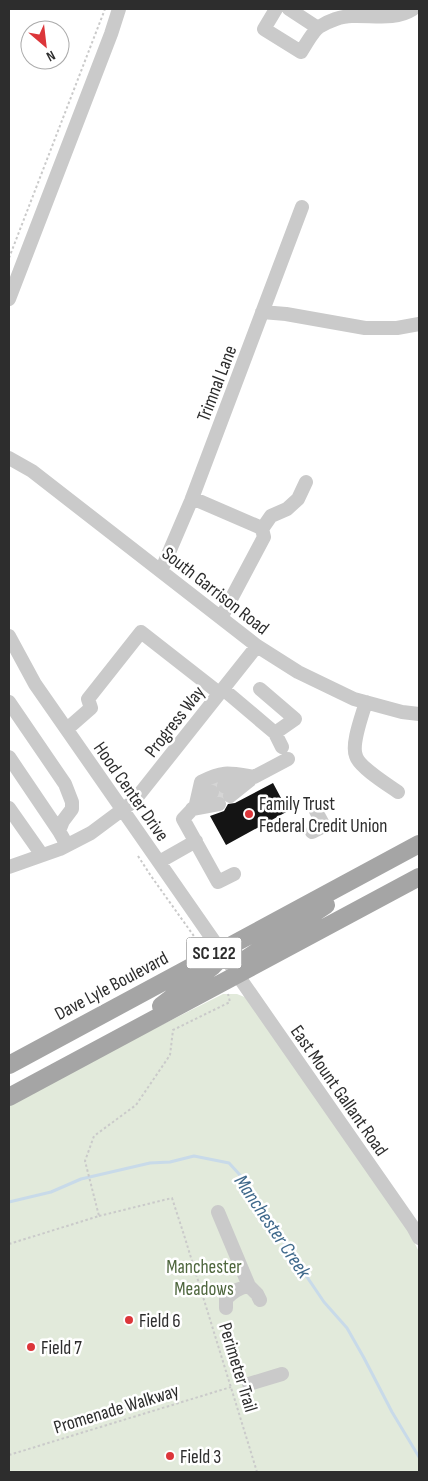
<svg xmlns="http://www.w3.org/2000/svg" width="428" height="1481" viewBox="0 0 428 1481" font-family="'Sofia Sans Condensed',sans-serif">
  <rect width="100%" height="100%" fill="#fff"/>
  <path fill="#e2eadb" d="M223,994H237L252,1000L408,1229L419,1252V1472H9V1102Z"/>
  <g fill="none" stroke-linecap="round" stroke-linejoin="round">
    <path stroke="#c8dae9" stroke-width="3" d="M9,1202L51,1192L81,1179L150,1163L170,1162L194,1156L229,1163L251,1187L288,1249L324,1302L347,1328L364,1358L392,1412L419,1457"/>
  </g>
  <path fill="#141414" d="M273,783L288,811L226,845L210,816L224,811L228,804L235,803Z"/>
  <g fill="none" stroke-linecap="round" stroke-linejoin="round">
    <path stroke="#d5d5d5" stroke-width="14" stroke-dasharray="14 7" stroke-linecap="butt" d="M209,786L222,780
      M216,798L227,791"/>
    <path stroke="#cacaca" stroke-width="2" stroke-dasharray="2.5 2.5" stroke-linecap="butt" d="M9,258L105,9
      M138,856L151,876L201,946
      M99,1216L172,1198L184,1235L257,1472
      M9,1244L99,1216L85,1161L94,1136L136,1105L170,1055L173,1030L230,1002L228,994
      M9,1455L231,1387"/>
    <path stroke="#cacaca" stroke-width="14" d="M276,9L264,29L301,52C305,46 313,31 319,27C328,21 342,16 352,16C373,15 394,21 413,9
      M289,9L318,28
      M9,299L111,34L119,9
      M262,312L286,314L365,328H397L419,324
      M9,458L32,471L257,646L298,672L354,699L402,712L419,714
      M192,498L257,526L262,529L264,537L221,618
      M262,529L271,516L287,509L298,499L306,482
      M161,571L191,501L302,207
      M9,636L35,684L413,1227L419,1238
      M223,689L275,733L282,747
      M260,689L295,719L275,733
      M9,702L65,784L72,802V809L63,821L59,831L67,845
      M366,702C362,716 351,744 356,756C359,767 388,785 398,792
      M67,729L91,708L88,699L141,632L219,693
      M9,757L59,831
      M224,786L254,777L288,759
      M212,792L201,800L183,819L218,882L234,874
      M230,796L250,780
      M196,804L201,782C224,770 230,773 254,777
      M9,808L42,855
      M192,809L219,804
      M312,832L324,826L316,811
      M159,862L196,841
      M9,867L60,849L91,833L134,801L257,646
      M218,1212L249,1286
      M226,1308V1299C233,1291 239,1288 249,1286L257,1294L260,1300
      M249,1384L282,1374"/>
    <path stroke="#a5a5a5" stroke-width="18" d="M246,959L326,905
      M161,1006L213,966L217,962L219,955
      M9,1065L419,844
      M9,1097L419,877"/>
  </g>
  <g fill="#dc363a" stroke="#fff" stroke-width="2">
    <circle cx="249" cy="814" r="5"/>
    <circle cx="129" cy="1320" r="5"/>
    <circle cx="31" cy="1347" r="5"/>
    <circle cx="170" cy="1456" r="5"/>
  </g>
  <g text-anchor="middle" stroke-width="5" stroke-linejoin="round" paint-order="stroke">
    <rect fill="#fff" stroke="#6c6c6c" stroke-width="1" x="186.5" y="937.5" width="55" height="31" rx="4"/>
    <g font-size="18" font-weight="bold" fill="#2d2d2d">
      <text x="214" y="959">SC 122</text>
    </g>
    <g font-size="19" fill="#2d2d2d" stroke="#fff">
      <text transform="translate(216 383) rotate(-69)" y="7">Trimnal Lane</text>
      <text transform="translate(216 590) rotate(38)" y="7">South Garrison Road</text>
      <text transform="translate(174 721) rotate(-52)" y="7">Progress Way</text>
      <text transform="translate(132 791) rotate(55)" y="7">Hood Center Drive</text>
      <text transform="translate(111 985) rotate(-28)" y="7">Dave Lyle Boulevard</text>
      <text transform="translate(340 1090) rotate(55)" y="7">East Mount Gallant Road</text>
      <text transform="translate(239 1367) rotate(73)" y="7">Perimeter Trail</text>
      <text transform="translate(116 1408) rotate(-17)" y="7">Promenade Walkway</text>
    </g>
    <g font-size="19" fill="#2d2d2d" stroke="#fff" text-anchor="start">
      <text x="259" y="810">Family Trust<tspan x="259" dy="22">Federal Credit Union</tspan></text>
      <text x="139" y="1327">Field 6</text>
      <text x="41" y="1354">Field 7</text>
      <text x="180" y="1463">Field 3</text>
    </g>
    <g font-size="19" fill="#4e663d" stroke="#fff">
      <text x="204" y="1273">Manchester<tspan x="204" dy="22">Meadows</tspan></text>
    </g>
    <g font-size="20" font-style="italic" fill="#3f698b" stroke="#fff">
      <text transform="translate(273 1226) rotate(56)" y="7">Manchester Creek</text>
    </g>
  </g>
  <rect width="428" height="1481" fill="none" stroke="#2d2d2d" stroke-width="20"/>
  <g transform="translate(45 45) rotate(152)"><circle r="24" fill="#ffffff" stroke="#ababab"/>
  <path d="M0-4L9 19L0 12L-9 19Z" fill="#dc363a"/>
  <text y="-8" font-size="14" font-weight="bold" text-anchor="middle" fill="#2d2d2d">N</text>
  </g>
</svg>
